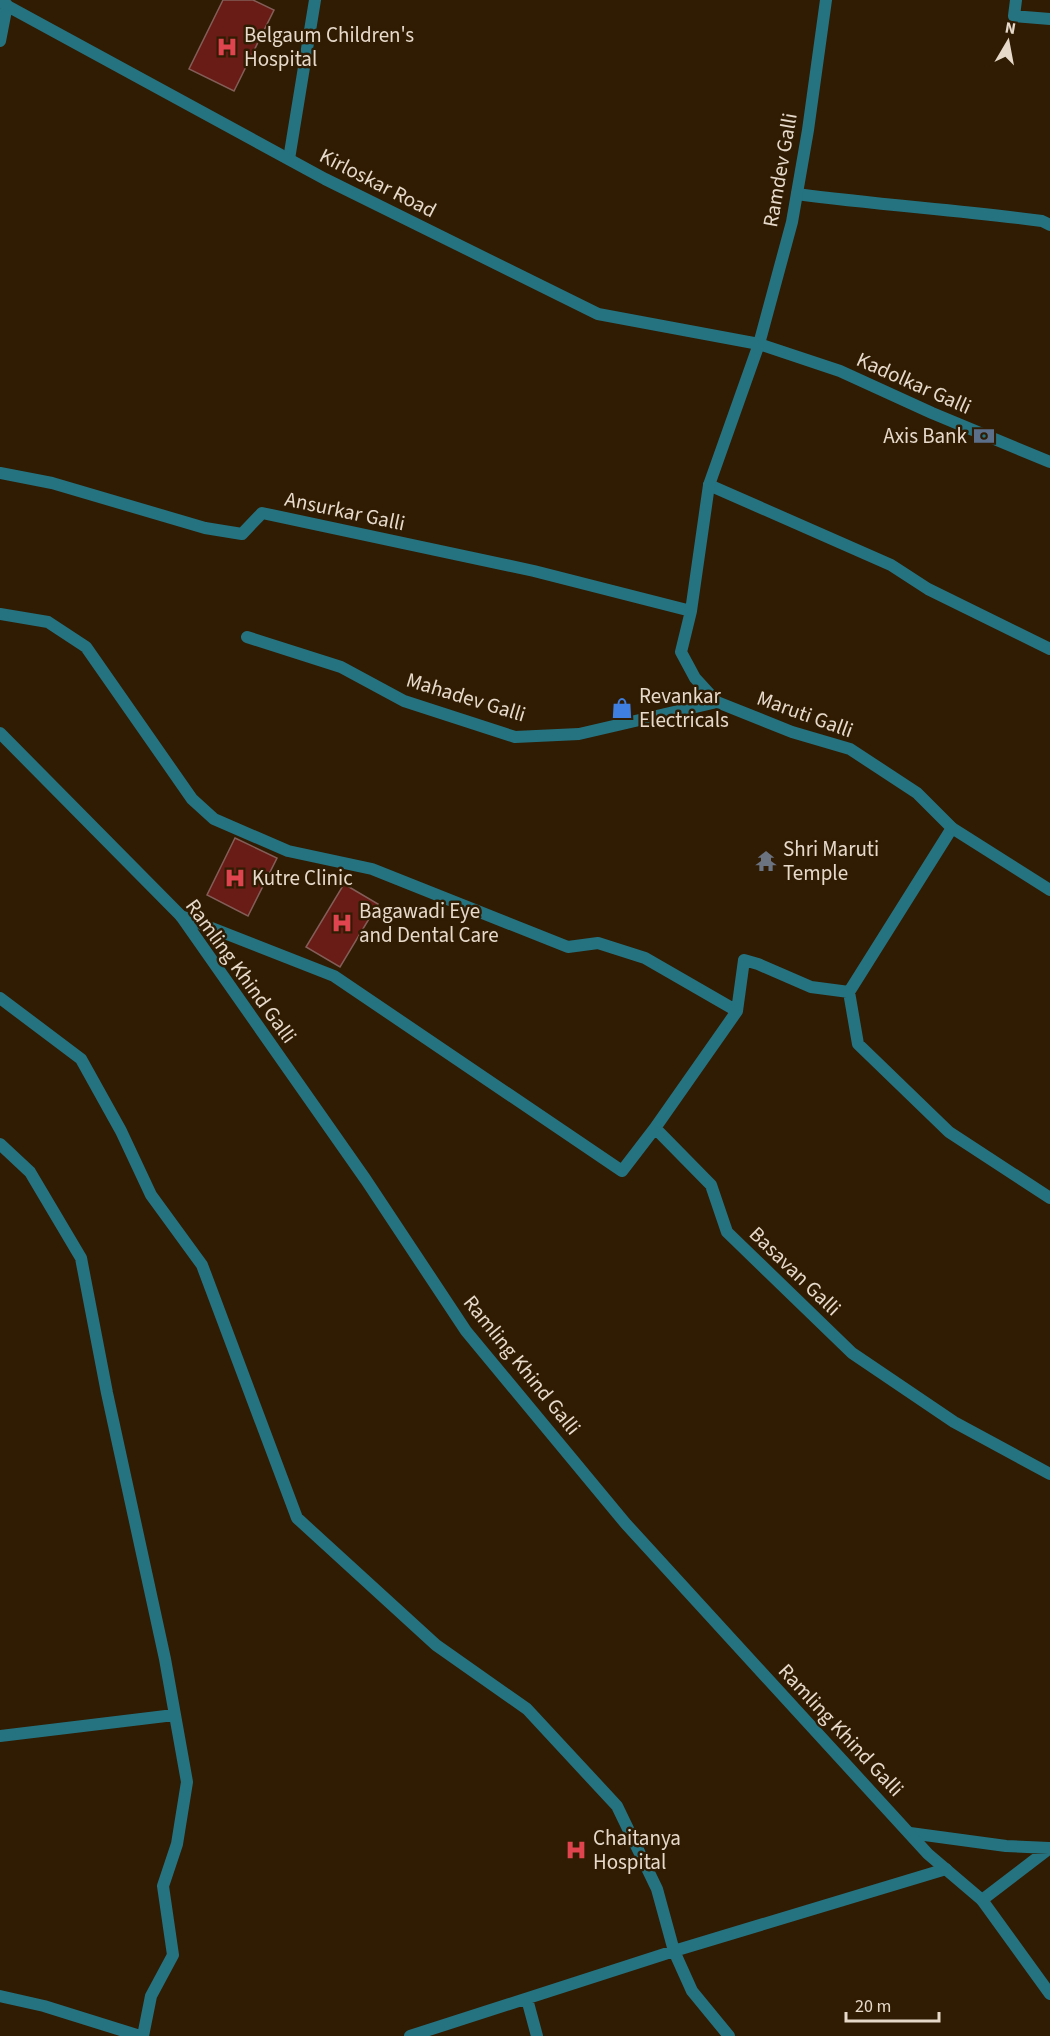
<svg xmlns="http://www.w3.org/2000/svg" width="1050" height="2036" viewBox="0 0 1050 2036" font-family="'Source Sans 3',sans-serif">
  <rect width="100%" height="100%" fill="#301c03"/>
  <path fill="#681c15" stroke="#835e58" stroke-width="1.5" d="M223,0H253L274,10L234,91L189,69Z
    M235,838L277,858L248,916L207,895Z
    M344,884L378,904L340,967L306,947Z"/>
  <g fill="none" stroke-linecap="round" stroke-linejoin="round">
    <path stroke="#257381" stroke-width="12" d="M1016,0L1014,16L1050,19
      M289,159L315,0
      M797,194C879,205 960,210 1042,221L1050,225
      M709,485L891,565L928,589L1050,649
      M0,614L48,622L86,647L192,799L214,819L288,851L372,869L568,947L598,943L645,958L737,1011
      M247,637L341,667L404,701L515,737L579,734L717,702
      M952,828L849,992L858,1044L949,1132L1050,1198
      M181,916L334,976L622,1171L655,1128
      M849,992L811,987L758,964L744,960L737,1011L655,1128L711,1185L727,1232L852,1353L954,1422L1050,1474
      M0,998L81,1059L121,1131L151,1195L202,1265L297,1518L436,1645L527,1709L617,1806L657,1889L674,1951L692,1991L729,2036
      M0,1144L30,1172L81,1258L107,1393L165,1659L187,1782L177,1844L163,1886L173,1955L151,1996L143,2036
      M0,1736L174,1715
      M910,1833L1006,1846L1049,1848
      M982,1900L1050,1848
      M0,1996L44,2006L140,2036
      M527,1999L537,2036
      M410,2036L674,1951L946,1869"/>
    <path stroke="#257381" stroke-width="12" d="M826,0L808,130L792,222L759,344L709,485L691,611L681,652L695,678L717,702L792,732L850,749L917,793L952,828L1050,890
      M0,2L325,179L598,314L759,344L840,371L932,413L1050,462
      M0,41L7,5
      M0,473L52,483L205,528L242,534L262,513L534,571L691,611
      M0,733L181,916L366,1180L466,1331L626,1524L928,1854L982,1900L1050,1994"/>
  </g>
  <defs>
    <symbol id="hospital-bare" viewBox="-9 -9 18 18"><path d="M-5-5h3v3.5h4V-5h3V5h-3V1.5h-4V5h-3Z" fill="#e0444e" stroke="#301c03" stroke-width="2.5" paint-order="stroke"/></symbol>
    <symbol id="bank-bare" viewBox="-9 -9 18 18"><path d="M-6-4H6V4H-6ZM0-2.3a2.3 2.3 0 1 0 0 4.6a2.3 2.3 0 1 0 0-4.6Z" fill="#5c6f8a" stroke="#301c03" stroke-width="2.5" paint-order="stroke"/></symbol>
    <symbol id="shop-bare" viewBox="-9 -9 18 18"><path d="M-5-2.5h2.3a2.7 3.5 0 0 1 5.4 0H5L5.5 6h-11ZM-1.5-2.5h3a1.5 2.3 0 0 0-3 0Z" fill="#3f7fe0" stroke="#301c03" stroke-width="2.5" paint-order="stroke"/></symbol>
    <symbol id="temple-bare" viewBox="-9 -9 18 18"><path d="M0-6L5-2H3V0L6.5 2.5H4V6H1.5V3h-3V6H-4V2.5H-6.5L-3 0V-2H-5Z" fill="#6b7280" stroke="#301c03" stroke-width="2.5" paint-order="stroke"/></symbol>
  </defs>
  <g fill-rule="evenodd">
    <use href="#hospital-bare" x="212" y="32" width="30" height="30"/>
    <use href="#bank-bare" x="969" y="421" width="30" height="30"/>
    <use href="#shop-bare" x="607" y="693" width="30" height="30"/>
    <use href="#temple-bare" x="751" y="846" width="30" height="30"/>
    <use href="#hospital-bare" x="220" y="863" width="30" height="30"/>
    <use href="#hospital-bare" x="327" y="908" width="30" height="30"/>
    <use href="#hospital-bare" x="561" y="1835" width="30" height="30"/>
  </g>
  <g text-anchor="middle" stroke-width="5" stroke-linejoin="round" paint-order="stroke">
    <g font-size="21" fill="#e7dacb" stroke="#301c03" text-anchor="start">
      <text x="244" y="42">Belgaum Children's<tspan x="244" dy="24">Hospital</tspan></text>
      <text x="967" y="443" text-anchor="end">Axis Bank</text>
      <text x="639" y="703">Revankar<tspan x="639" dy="24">Electricals</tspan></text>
      <text x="783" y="856">Shri Maruti<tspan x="783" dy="24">Temple</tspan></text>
      <text x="252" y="885">Kutre Clinic</text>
      <text x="359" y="918">Bagawadi Eye<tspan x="359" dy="24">and Dental Care</tspan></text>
      <text x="593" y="1845">Chaitanya<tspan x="593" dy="24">Hospital</tspan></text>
    </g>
    <g font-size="21" fill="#e7dacb" stroke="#301c03">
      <text transform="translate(780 170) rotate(-80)" y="7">Ramdev Galli</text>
      <text transform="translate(378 183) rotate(27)" y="7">Kirloskar Road</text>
      <text transform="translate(914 383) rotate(24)" y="7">Kadolkar Galli</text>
      <text transform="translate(345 511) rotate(12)" y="7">Ansurkar Galli</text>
      <text transform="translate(466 697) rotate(17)" y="7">Mahadev Galli</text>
      <text transform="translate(805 714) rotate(20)" y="7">Maruti Galli</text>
      <text transform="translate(241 971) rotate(54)" y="7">Ramling Khind Galli</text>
      <text transform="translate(795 1271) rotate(44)" y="7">Basavan Galli</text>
      <text transform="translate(522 1365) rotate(51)" y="7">Ramling Khind Galli</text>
      <text transform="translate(841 1730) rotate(47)" y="7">Ramling Khind Galli</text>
    </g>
  </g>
  <g transform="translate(1008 42) rotate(10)" stroke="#301c03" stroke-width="4.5" paint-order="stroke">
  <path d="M0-4.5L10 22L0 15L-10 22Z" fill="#e7dacb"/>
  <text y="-9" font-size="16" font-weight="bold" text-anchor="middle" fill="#e7dacb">N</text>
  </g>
  <path d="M846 2012v9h93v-9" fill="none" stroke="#e7dacb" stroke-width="3"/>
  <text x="855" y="2012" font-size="18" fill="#e7dacb" stroke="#301c03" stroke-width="4.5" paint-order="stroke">20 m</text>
</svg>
